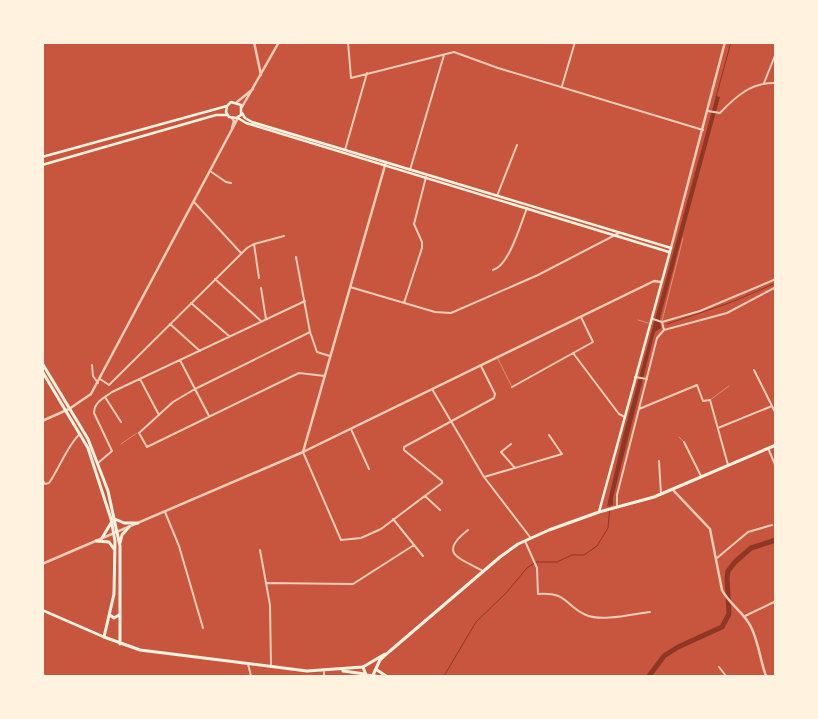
<svg xmlns="http://www.w3.org/2000/svg" width="818" height="719" viewBox="0 0 818 719" font-family="'DejaVu Sans',sans-serif">
  <rect width="100%" height="100%" fill="#c8553d"/>
  <path fill="#8f3625" d="M716,96L720,97L660,318L661,328L655,332L653,339L613,498V505L607,506L623,436Z"/>
  <g fill="none" stroke-linecap="round" stroke-linejoin="round">
    <path stroke="#8f3625" stroke-width="1" d="M716,97L731,42
      M667,324L732,302L776,283
      M444,676L476,622L507,592L527,568L536,562H557L572,555H584L597,546L608,528L610,505"/>
    <path stroke="#8f3625" stroke-width="5" d="M649,676L664,656L678,647L722,627L729,614L727,578L728,571L735,562L751,548L776,540"/>
    <path stroke="#f1ccb7" stroke-width="0.5" d="M638,320L648,323
      M662,321L683,238
      M498,359L511,385
      M710,400L729,386
      M679,437L683,441
      M121,444L137,433"/>
    <path stroke="#f1ccb7" stroke-width="2" d="M348,42L351,78L454,52L498,68L703,130
      M764,83L776,53
      M562,86L575,42
      M708,111L720,113C736,96 752,82 776,83
      M345,150L367,73
      M410,170L444,55
      M210,171L226,182L231,183
      M497,196L517,145
      M194,202L241,253
      M254,244L259,278
      M296,257L310,332L195,389L173,402L139,433L147,447L299,373L325,376
      M493,270C509,266 521,223 527,208
      M215,279L261,321
      M350,287L435,312L451,313L538,275L619,233
      M261,288L266,319
      M191,303L229,336
      M404,303L422,248V242L414,224L426,177
      M653,319L662,322
      M662,322L700,311L776,279
      M170,324L200,351
      M664,330L727,313L776,287
      M310,332L317,352L330,356
      M573,353L619,414L625,417
      M180,360L209,416
      M92,365L93,376L98,383
      M754,370L776,414
      M635,377L647,379
      M100,379L109,385L247,248L254,244L284,236
      M140,379L159,415
      M512,387L593,342L581,317
      M432,389L484,477L530,537
      M105,397L121,422
      M639,409L697,385L703,401L710,400L728,465
      M718,428L772,406
      M351,429L369,469
      M684,442L701,476
      M511,444L501,452L515,468
      M768,448L776,467
      M303,452L341,540L361,538L381,529L442,483V481L404,450V447L494,398L495,394L481,366
      M659,461L661,494
      M98,463L112,451L94,413C94,402 104,398 112,392L305,301
      M484,477L562,454L549,435
      M42,479L45,484L49,483C59,469 68,444 80,434
      M425,496L440,510
      M617,506V495L657,338L664,330L662,322
      M165,512L179,546L203,628
      M393,519L423,556
      M468,530C437,554 460,558 483,571
      M525,541L537,568L538,594C568,592 564,605 586,615C602,622 633,614 650,612
      M260,550L270,605L271,667
      M717,558L748,532L772,525
      M267,583L353,584L414,545
      M745,616L776,601
      M248,664L251,676
      M719,667L726,676
      M324,672V676"/>
    <path stroke="#f1ccb7" stroke-width="2.5" d="M254,42L261,75
      M237,102L253,89
      M242,107L279,42
      M232,128L234,121L232,118
      M671,248L725,42
      M42,421L69,409L91,394L238,118
      M303,452L386,162
      M673,490L710,529L722,590C729,604 744,612 751,627C759,643 760,660 766,676
      M42,564L303,452L654,281L661,282
      M42,674L44,676"/>
    <path stroke="#fff3e0" stroke-width="2.5" d="M242,113L245,118L252,122L671,248L599,512
      M238,118L246,123L669,252
      M42,157L227,106L231,102L241,105V115L236,118L229,117L226,112L227,106
      M42,165L216,115H227
      M42,610L104,637"/>
    <path stroke="#fff3e0" stroke-width="3" d="M42,363L88,439L108,491L120,546V644
      M42,371L88,448L111,519L115,541L114,594L104,637L140,650L307,671L363,667
      M115,519L124,523H138
      M102,538L111,523
      M96,541L109,542L114,549
      M120,543L122,535L129,527
      M110,615L114,618L119,615
      M343,671L365,674"/>
    <path stroke="#fff3e0" stroke-width="3" d="M377,670L386,676
      M373,675L380,660L390,651L500,557L518,544L549,530L599,512L654,497L776,445
      M376,676L366,675L363,667L385,654"/>
  </g>
  <rect width="818" height="719" fill="none" stroke="#fff3e0" stroke-width="88"/>
</svg>
